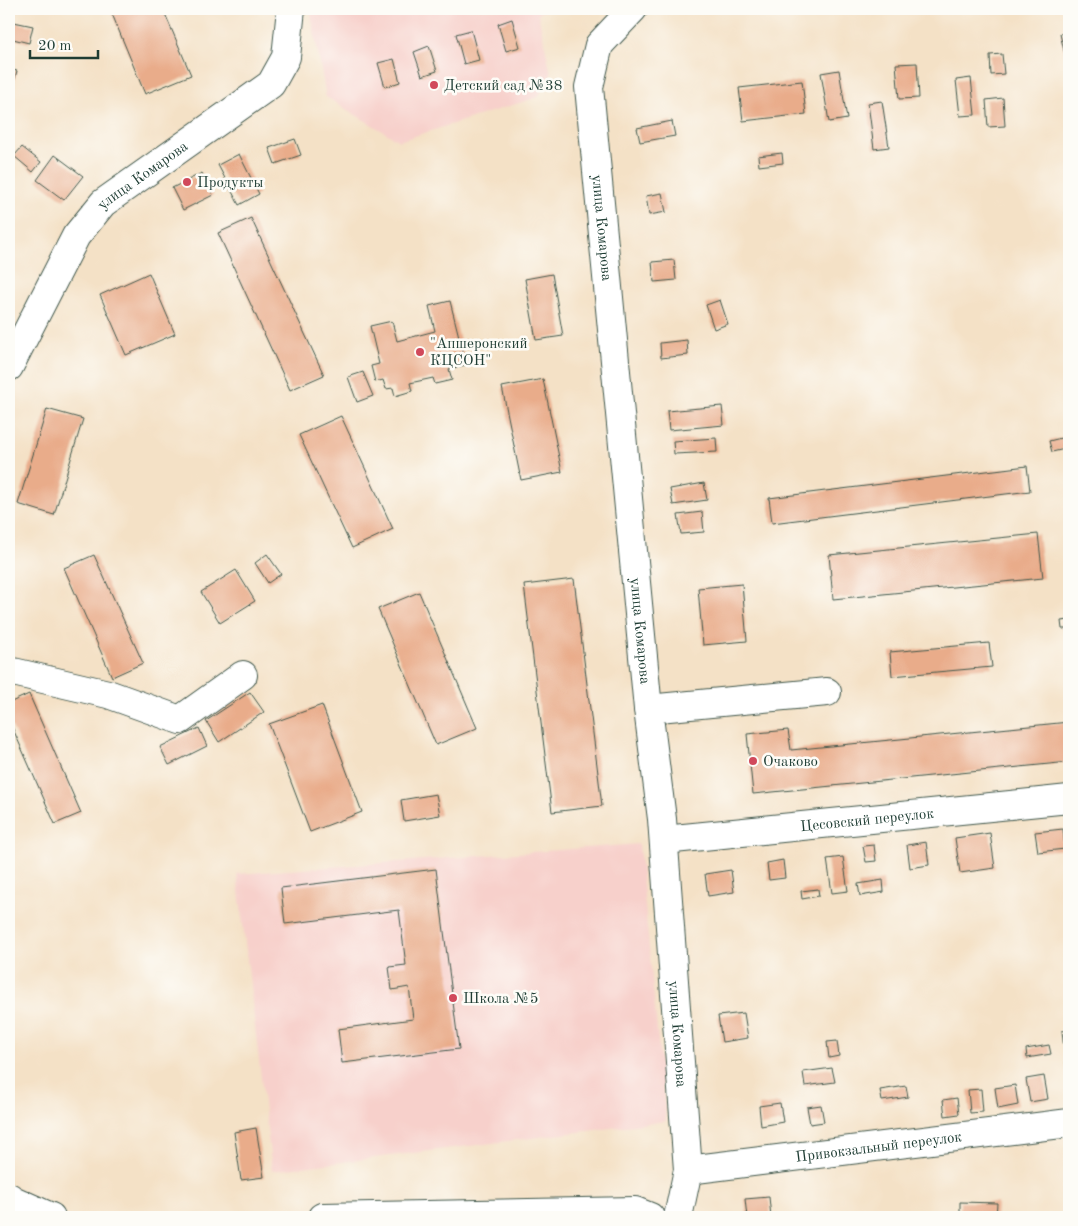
<svg xmlns="http://www.w3.org/2000/svg" width="1078" height="1226" viewBox="0 0 1078 1226" font-family="'Old Standard TT',serif">
  <rect width="100%" height="100%" fill="#fdfcf7"/>
  <filter id="ink" filterUnits="userSpaceOnUse"><feTurbulence type="fractalNoise" baseFrequency=".02" numOctaves="2"/><feDisplacementMap in="SourceGraphic" scale="10" xChannelSelector="R" yChannelSelector="G"/><feConvolveMatrix kernelMatrix="1 2 1 2 8 2 1 2 1" color-interpolation-filters="sRGB"/></filter>
  <filter id="wash" filterUnits="userSpaceOnUse"><feTurbulence type="fractalNoise" baseFrequency=".0096" numOctaves="4" result="noise"/><feDisplacementMap in="SourceGraphic" scale="20" xChannelSelector="R" yChannelSelector="G"/><feGaussianBlur stdDeviation="1.12" result="paint"/><feColorMatrix in="noise" values="0 0 0 0 0 0 0 0 0 0 0 0 0 0 0 0 0 1.4 0 .05"/><feComposite in="paint" operator="in"/></filter>
  <g filter="url(#wash)">
    <rect width="100%" height="100%" fill="#f4e1c6"/>
    <path fill="#f7d0cb" d="M310,9H551L538,13L551,74L538,97L399,141L326,97Z
      M639,844L666,1121L272,1171L237,874Z"/>
    <g id="blocks">
      <path fill="#e9ac8a" d="M110,9H163L191,75L145,94Z
        M512,19L520,47L506,51L498,24Z
        M9,21L33,26L29,43L9,38Z
        M471,30L479,60L464,64L456,34Z
        M1069,32V71L1060,34Z
        M429,46L437,71L422,76L414,52Z
        M1002,54L1004,74L991,75L990,55Z
        M394,59L400,82L385,87L378,63Z
        M917,63L919,98L899,99L896,64Z
        M9,69L17,71L13,85L9,84Z
        M839,70L847,119L829,122L821,73Z
        M971,78L975,115L960,116L956,80Z
        M802,81L806,114L743,121L739,88Z
        M1003,98L1005,126L988,127L986,100Z
        M882,101L889,147L874,149L868,103Z
        M672,121L675,136L640,142L637,128Z
        M295,139L301,155L275,164L269,148Z
        M22,147L41,162L33,172L14,156Z
        M782,153L783,163L759,166L758,156Z
        M239,154L259,194L239,205L218,165Z
        M55,155L83,176L64,200L37,180Z
        M202,173L213,195L183,210L172,188Z
        M662,193L666,212L649,215L646,196Z
        M1069,211V227L1065,212Z
        M251,218L324,375L290,390L218,233Z
        M674,260L676,280L654,282L652,262Z
        M149,273L175,334L126,355L100,295Z
        M552,274L563,336L536,340L525,279Z
        M720,300L728,324L714,329L706,305Z
        M450,301L466,365L449,369L452,380L435,384L433,378L410,383L412,391L395,396L393,388L386,389L383,380L375,382L371,366L379,364L370,326L392,321L397,341L435,331L429,306Z
        M687,340L688,355L661,358L660,343Z
        M363,372L373,396L357,402L348,377Z
        M543,379L562,472L521,480L502,387Z
        M722,406L724,425L669,430L667,411Z
        M47,409L83,419L54,515L18,504Z
        M341,416L393,529L352,548L299,435Z
        M1069,436V448L1052,452L1049,441Z
        M716,438L717,452L674,454L673,441Z
        M1027,466L1030,491L772,523L769,498Z
        M704,483L707,500L673,505L670,489Z
        M702,512L704,532L681,534L678,515Z
        M1038,534L1043,578L833,599L829,555Z
        M267,554L281,574L268,583L255,563Z
        M94,555L143,663L112,677L64,568Z
        M236,570L255,601L220,623L201,592Z
        M574,579L602,806L552,812L524,585Z
        M742,584L747,641L703,645L698,588Z
        M419,592L477,728L436,745L378,609Z
        M1069,620V629H1062L1061,621Z
        M989,643L992,667L892,676L890,652Z
        M250,692L264,712L219,742L206,721Z
        M29,694L81,813L55,824L9,720V703Z
        M322,705L362,812L310,832L269,724Z
        M1069,722V762L753,794L747,734L788,730L791,750Z
        M199,728L207,746L169,765L160,747Z
        M436,794L440,815L404,821L401,800Z
        M1063,829L1065,849L1038,852L1035,832Z
        M990,833L995,868L960,873L955,838Z
        M926,842L929,865L910,868L907,845Z
        M874,845L876,861L866,862L863,846Z
        M843,857L848,891L832,893L827,859Z
        M783,860L785,878L769,880L767,863Z
        M436,869L459,1049L342,1063L338,1029L413,1019L409,987L392,990L389,967L406,965L399,910L285,924L281,888Z
        M731,870L734,892L708,896L705,874Z
        M883,880L884,892L860,896L858,884Z
        M818,889L819,896L802,899L801,891Z
        M744,1013L748,1038L722,1042L718,1016Z
        M1069,1030V1068H1066L1062,1031Z
        M837,1041L839,1056L829,1058L827,1042Z
        M1049,1045L1051,1054L1027,1058L1026,1049Z
        M832,1068L835,1082L805,1086L803,1072Z
        M1044,1076L1048,1099L1030,1102L1026,1079Z
        M1015,1085L1018,1105L998,1109L995,1088Z
        M906,1086L908,1097L882,1101L880,1090Z
        M981,1089L983,1112L970,1113L968,1090Z
        M957,1098L959,1114L945,1116L943,1100Z
        M780,1103L783,1122L761,1126L759,1106Z
        M821,1105L824,1122L810,1124L807,1107Z
        M256,1128L264,1177L241,1180L234,1132Z
        M769,1197L771,1217H747L745,1199Z
        M960,1202L997,1203L996,1217H960Z"/>
    </g>
  </g>
  <g filter="url(#ink)">
    <use href="#blocks" fill-opacity="0" stroke="#3f564a" stroke-width="1"/>
    <g fill="none" stroke-linecap="round" stroke-linejoin="round">
      <defs>
        <g id="minor">
          <path id="s1" d="M633,9L599,45L589,87L648,709L662,819L688,1170L678,1217"/>
          <path id="s2" d="M9,367L76,236L103,203L271,84L286,57L291,9"/>
          <path d="M9,671L108,694L180,720L243,675"/>
          <path d="M648,709L827,692"/>
          <path id="s3" d="M664,840L1069,799"/>
          <path id="s4" d="M688,1170L1069,1123"/>
          <path d="M9,1197L13,1200L51,1217"/>
          <path d="M322,1217L635,1211L650,1217"/>
        </g>
      </defs>
      <use href="#minor" stroke="#3f564a" stroke-width="30"/>
      <use href="#minor" stroke="#fff" stroke-width="28"/>
    </g>
  </g>
  <g fill="#d1495b" stroke="#fdfcf7" stroke-width="2">
    <circle cx="434" cy="85" r="5"/>
    <circle cx="187" cy="182" r="5"/>
    <circle cx="420" cy="352" r="5"/>
    <circle cx="753" cy="761" r="5"/>
    <circle cx="453" cy="998" r="5"/>
  </g>
  <g text-anchor="middle" stroke-width="5" stroke-linejoin="round" paint-order="stroke">
    <g font-size="15" fill="#1f3d34" stroke="#fdfcf7" text-anchor="start">
      <text x="444" y="90">Детский сад №38</text>
      <text x="197" y="187">Продукты</text>
      <text x="430" y="348">"Апшеронский<tspan x="430" dy="17">КЦСОН"</tspan></text>
      <text x="763" y="766">Очаково</text>
      <text x="463" y="1003">Школа №5</text>
    </g>
    <g font-size="15" fill="#1f3d34" stroke="#fdfcf7">
      <text dy="5" stroke="none"><textPath href="#s2" startOffset="238">улица Комарова</textPath></text>
      <text dy="5" stroke="none"><textPath href="#s1" startOffset="234">улица Комарова</textPath></text>
      <text dy="5" stroke="none"><textPath href="#s1" startOffset="639">улица Комарова</textPath></text>
      <text dy="5" stroke="none"><textPath href="#s3" startOffset="204">Цесовский переулок</textPath></text>
      <text dy="5" stroke="none"><textPath href="#s1" startOffset="1044">улица Комарова</textPath></text>
      <text dy="5" stroke="none"><textPath href="#s4" startOffset="192">Привокзальный переулок</textPath></text>
    </g>
  </g>
  <rect width="1078" height="1226" fill="none" stroke="#fdfcf7" stroke-width="30"/>
  <path d="M30 50v8h68v-8" fill="none" stroke="#1f3d34" stroke-width="2.5"/>
  <text x="38" y="50" font-size="15" fill="#1f3d34" stroke="#fdfcf7" stroke-width="4" paint-order="stroke">20 m</text>
</svg>
